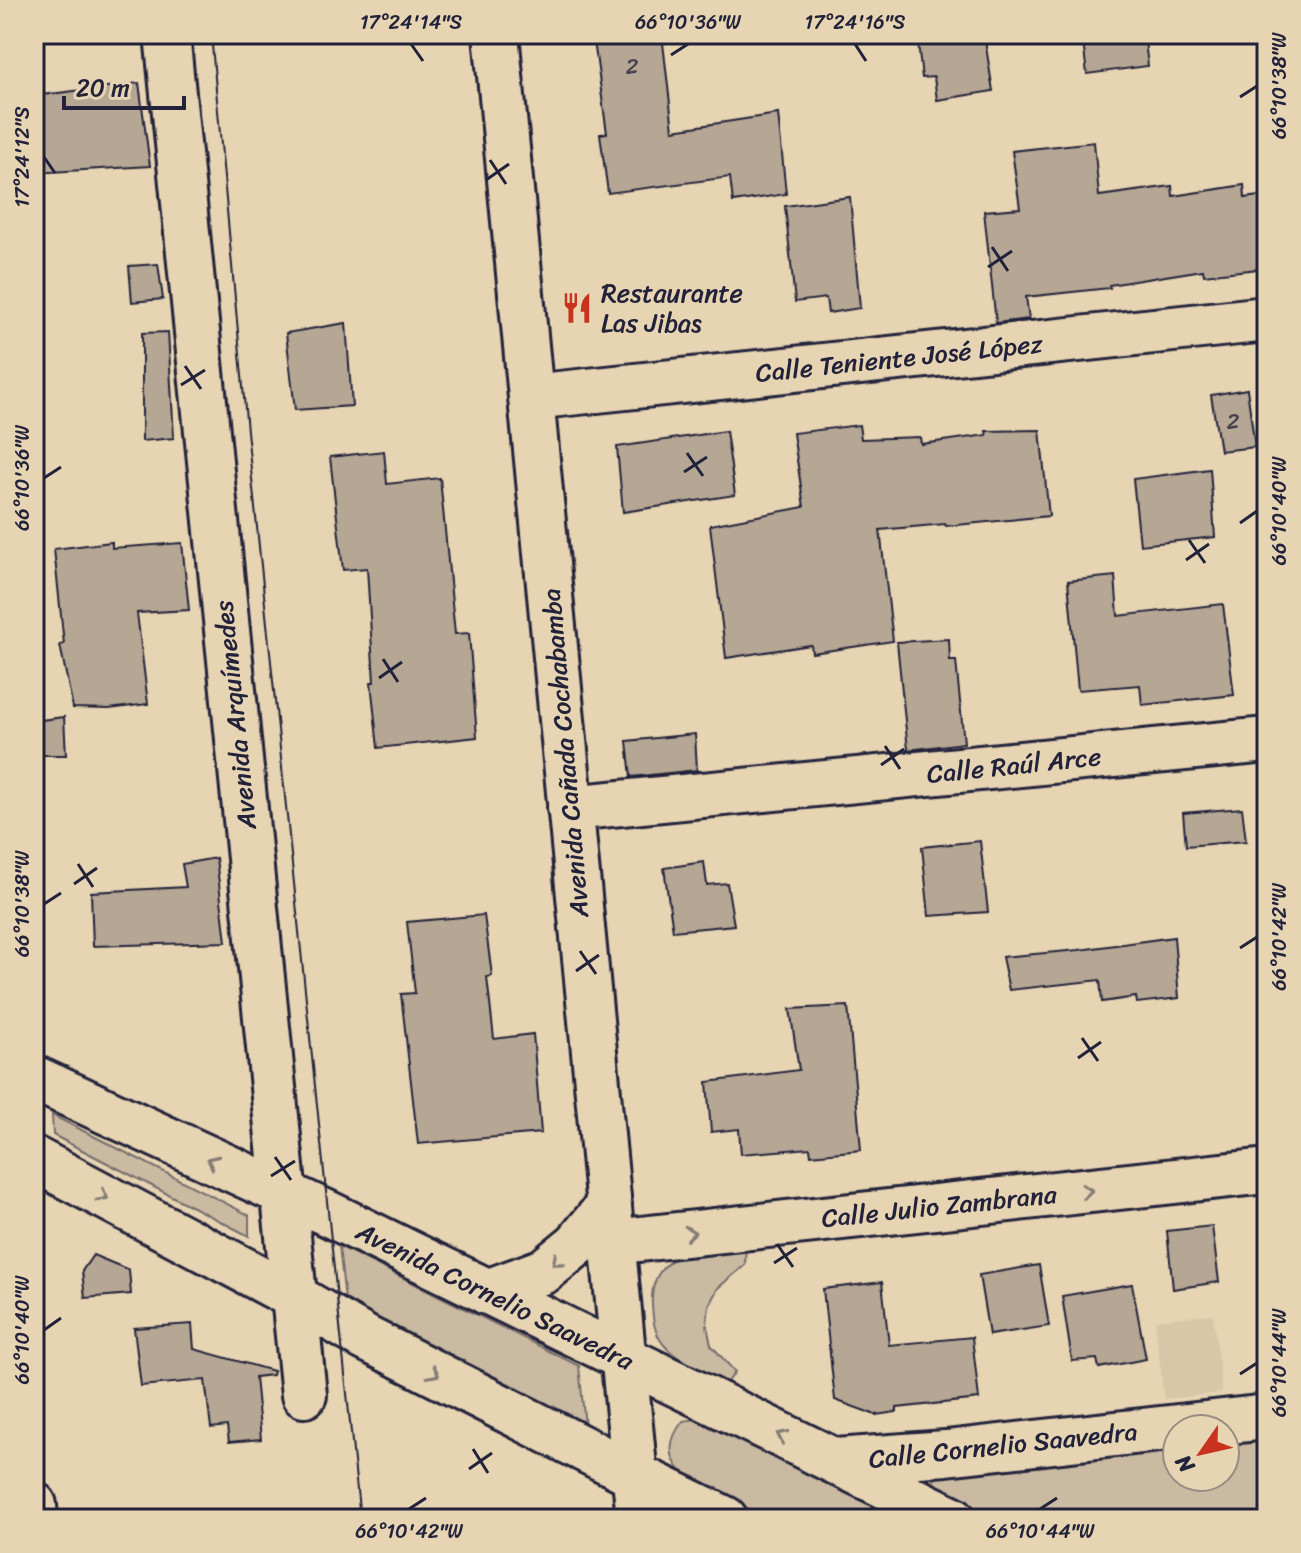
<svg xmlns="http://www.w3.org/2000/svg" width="1301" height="1553" viewBox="0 0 1301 1553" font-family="Sriracha,sans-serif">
  <rect width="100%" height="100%" fill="#e6d4b2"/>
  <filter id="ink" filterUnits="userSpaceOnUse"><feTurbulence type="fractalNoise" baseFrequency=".0125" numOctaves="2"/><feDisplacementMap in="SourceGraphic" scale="16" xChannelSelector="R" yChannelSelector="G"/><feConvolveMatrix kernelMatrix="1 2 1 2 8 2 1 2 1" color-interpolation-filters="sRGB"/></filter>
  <g filter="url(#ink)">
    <path fill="#d8c6a9" d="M1213,1314L1222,1393L1164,1399L1155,1320Z"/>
    <path fill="#c9baa1" stroke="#766e6e" stroke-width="2" d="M52,1115L249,1215V1236L53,1135Z
      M746,1241L745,1265L718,1288L709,1305L707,1326L711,1345L735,1372L727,1383C707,1373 679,1363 664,1345C654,1333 653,1320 652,1305C649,1249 704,1248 746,1241Z
      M339,1246L579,1366L586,1436L347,1318Z
      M697,1419L902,1519H770L692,1481C668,1463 665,1444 683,1421Z
      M1267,1437V1519H989L925,1489L941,1473L1177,1445V1477H1225V1441Z"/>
    <path fill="#b6a794" stroke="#22223b" stroke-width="2" d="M655,34H662L673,130L778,114L786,194L733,202L730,177L608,193L600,134L607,133L594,41Z
      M917,34H984L993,91L937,100L934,77L922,78Z
      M1082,34H1144L1148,66L1087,74Z
      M139,83L150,166L34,173V96Z
      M1094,142L1099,196L1172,186L1173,196L1244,185L1245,198L1267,195V268L1204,275L1203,270L1109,285L1110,288L1026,297L1029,319L996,323L984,211L1020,208L1012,151Z
      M850,197L860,308L828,313L826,298L795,302L785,206Z
      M158,264L163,299L132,302L129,266Z
      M346,323L352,406L295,410L286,333Z
      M168,332L174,438L142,441V333Z
      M1247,389L1255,447L1220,451L1211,395Z
      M859,425L861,439L920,437L921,444L987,435L986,431L1040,430L1049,516L946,526L945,524L880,530L893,641L812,653L811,645L726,658L710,525L804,507L793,433Z
      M726,431L735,495L623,512L617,447Z
      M384,451L387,484L440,478L455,634L469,633L477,737L378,748L371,682H374L367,568L343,570L330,457Z
      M1210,469L1215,537L1140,545L1133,479Z
      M112,542V548L182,543L189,610L137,613L148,704L109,709L73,708L60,645L64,644L54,549Z
      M1115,576L1118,616L1223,604L1234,695L1142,705L1140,685L1078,690L1068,581Z
      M949,639L950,661H956L964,743L908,750L897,642Z
      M64,717L66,755H34V721Z
      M695,734L697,770L631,777L627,741Z
      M1242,808L1246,841L1186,846L1183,813Z
      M980,841L988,912L929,916L922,847Z
      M216,858L226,942L93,946L91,892L186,887L182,864Z
      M704,862L707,885L727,883L734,925L673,931L664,868Z
      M484,915L492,976L487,977L494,1039L533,1034L541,1133L418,1144L401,994L415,993L407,922Z
      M1174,937L1179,998L1137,1003L1136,997L1102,1002L1100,980L1009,990L1002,957L1079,950Z
      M848,1006L861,1150L811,1155L810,1148L741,1154L739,1129L711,1132L707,1082L799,1070L790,1009Z
      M1212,1226L1219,1282L1173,1289L1167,1231Z
      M93,1255L129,1270L131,1294L85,1298L82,1271Z
      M1039,1265L1049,1326L989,1335L979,1275Z
      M882,1282L889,1345L972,1337L979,1399L897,1408V1412L876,1415L835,1400L823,1289Z
      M1132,1284L1146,1359L1099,1368L1097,1359L1072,1361L1062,1296Z
      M192,1324L194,1349L273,1371L272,1375L255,1377L261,1439L229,1442L227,1426L211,1428L205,1380L141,1386L134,1328Z"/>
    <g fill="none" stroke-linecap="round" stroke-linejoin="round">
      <defs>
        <path id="minor" d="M167,34L304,1395
          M496,34L639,1519
          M531,397L1267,319
          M570,808L1267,740
          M34,1078L329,1214L953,1519
          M34,1159L293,1296L365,1338L635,1475L725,1519
          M612,1242L1267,1171
          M487,1292L544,1271L577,1244L609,1205
          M836,1461L946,1453L1267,1417
          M34,1505L35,1519"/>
      </defs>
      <use href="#minor" stroke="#22223b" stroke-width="50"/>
      <use href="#minor" stroke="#e6d4b2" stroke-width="44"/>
      <path stroke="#22223b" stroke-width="2" d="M211,34L247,431L360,1519"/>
    </g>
    <defs><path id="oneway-chevron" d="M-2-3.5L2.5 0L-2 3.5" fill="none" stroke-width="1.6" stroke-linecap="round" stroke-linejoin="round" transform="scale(2)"/></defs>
    <g stroke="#847b76">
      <use href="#oneway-chevron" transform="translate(212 1161) rotate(-155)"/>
      <use href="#oneway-chevron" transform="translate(1087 1191) rotate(-6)"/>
      <use href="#oneway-chevron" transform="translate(103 1196) rotate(28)"/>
      <use href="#oneway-chevron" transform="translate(690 1233) rotate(-6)"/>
      <use href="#oneway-chevron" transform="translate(557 1261) rotate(141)"/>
      <use href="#oneway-chevron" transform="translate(434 1373) rotate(27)"/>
      <use href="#oneway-chevron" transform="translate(782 1436) rotate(-154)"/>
    </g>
  </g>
  <path fill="none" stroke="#22223b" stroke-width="3" d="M411,44L423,61M855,44L866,61M671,55L688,44M1240,97L1257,86M44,157L55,173M490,160L506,184M486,180L509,164M992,247L1008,271M988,267L1012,251M185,366L201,389M181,385L205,370M687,453L703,476M684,472L707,457M44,478L61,467M1240,523L1257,511M1189,540L1205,563M1186,560L1209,544M383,659L398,682M379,678L402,662M885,746L900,769M881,765L904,749M78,864L93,887M74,884L97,868M44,904L61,893M1240,948L1257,937M580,951L596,974M576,971L599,955M1082,1038L1098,1061M1078,1058L1101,1042M275,1157L291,1180M271,1176L295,1161M777,1244L793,1267M774,1263L797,1248M44,1330L61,1318M1240,1374L1257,1363M473,1449L488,1473M469,1469L492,1453M409,1509L426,1498M1040,1509L1057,1498"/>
  <defs>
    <symbol id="restaurant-bare" viewBox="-9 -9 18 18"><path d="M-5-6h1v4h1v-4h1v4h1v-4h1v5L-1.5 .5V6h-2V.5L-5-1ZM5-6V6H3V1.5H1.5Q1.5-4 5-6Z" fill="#c8321e" stroke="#e6d4b2" stroke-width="2.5" paint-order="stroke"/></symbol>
  </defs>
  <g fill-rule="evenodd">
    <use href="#restaurant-bare" x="555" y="286" width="44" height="44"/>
  </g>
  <g text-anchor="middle" stroke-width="8" stroke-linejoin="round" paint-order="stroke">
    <g font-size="22" fill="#474351">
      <text x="632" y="74">2</text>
      <text x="1233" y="429">2</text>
    </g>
    <g font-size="26" fill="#22223b" stroke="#e6d4b2" text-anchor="start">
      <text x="601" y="302">Restaurante<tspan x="601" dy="30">Las Jibas</tspan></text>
    </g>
    <g font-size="26" fill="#22223b" stroke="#e6d4b2">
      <text transform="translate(899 358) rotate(-6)" y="9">Calle Teniente José López</text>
      <text transform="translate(235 715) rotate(-96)" y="9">Avenida Arquímedes</text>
      <text transform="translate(565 753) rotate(-95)" y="9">Avenida Cañada Cochabamba</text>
      <text transform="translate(1014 765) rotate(-6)" y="9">Calle Raúl Arce</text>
      <text transform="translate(939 1206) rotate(-6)" y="9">Calle Julio Zambrana</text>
      <text transform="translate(495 1296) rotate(26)" y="9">Avenida Cornelio Saavedra</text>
      <text transform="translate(1003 1445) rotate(-6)" y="9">Calle Cornelio Saavedra</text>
    </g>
  </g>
  <rect width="1301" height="1553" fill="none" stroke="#e6d4b2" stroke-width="88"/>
  <g transform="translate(1201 1453) rotate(236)"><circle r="38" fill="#e6d4b2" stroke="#988d82" stroke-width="2"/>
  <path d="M0-6L14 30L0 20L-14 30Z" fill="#c8321e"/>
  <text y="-12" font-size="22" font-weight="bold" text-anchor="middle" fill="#22223b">N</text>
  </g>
  <path d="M64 96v12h120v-12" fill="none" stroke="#22223b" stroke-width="4"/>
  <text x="76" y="96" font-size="24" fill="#22223b" stroke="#e6d4b2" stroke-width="6" paint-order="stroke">20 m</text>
  <rect x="44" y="44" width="1213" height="1465" fill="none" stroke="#22223b" stroke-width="3"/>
  <g font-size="20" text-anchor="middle" fill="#22223b">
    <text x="411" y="29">17°24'14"S</text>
    <text x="688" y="29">66°10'36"W</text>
    <text x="855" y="29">17°24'16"S</text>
    <text transform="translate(1279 86) rotate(-90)" y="7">66°10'38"W</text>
    <text transform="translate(22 157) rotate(-90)" y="7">17°24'12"S</text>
    <text transform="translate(22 478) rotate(-90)" y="7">66°10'36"W</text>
    <text transform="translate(1279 511) rotate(-90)" y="7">66°10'40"W</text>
    <text transform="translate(22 904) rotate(-90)" y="7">66°10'38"W</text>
    <text transform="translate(1279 937) rotate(-90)" y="7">66°10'42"W</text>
    <text transform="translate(22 1330) rotate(-90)" y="7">66°10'40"W</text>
    <text transform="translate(1279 1363) rotate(-90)" y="7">66°10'44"W</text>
    <text x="409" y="1538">66°10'42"W</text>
    <text x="1040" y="1538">66°10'44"W</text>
  </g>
</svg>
